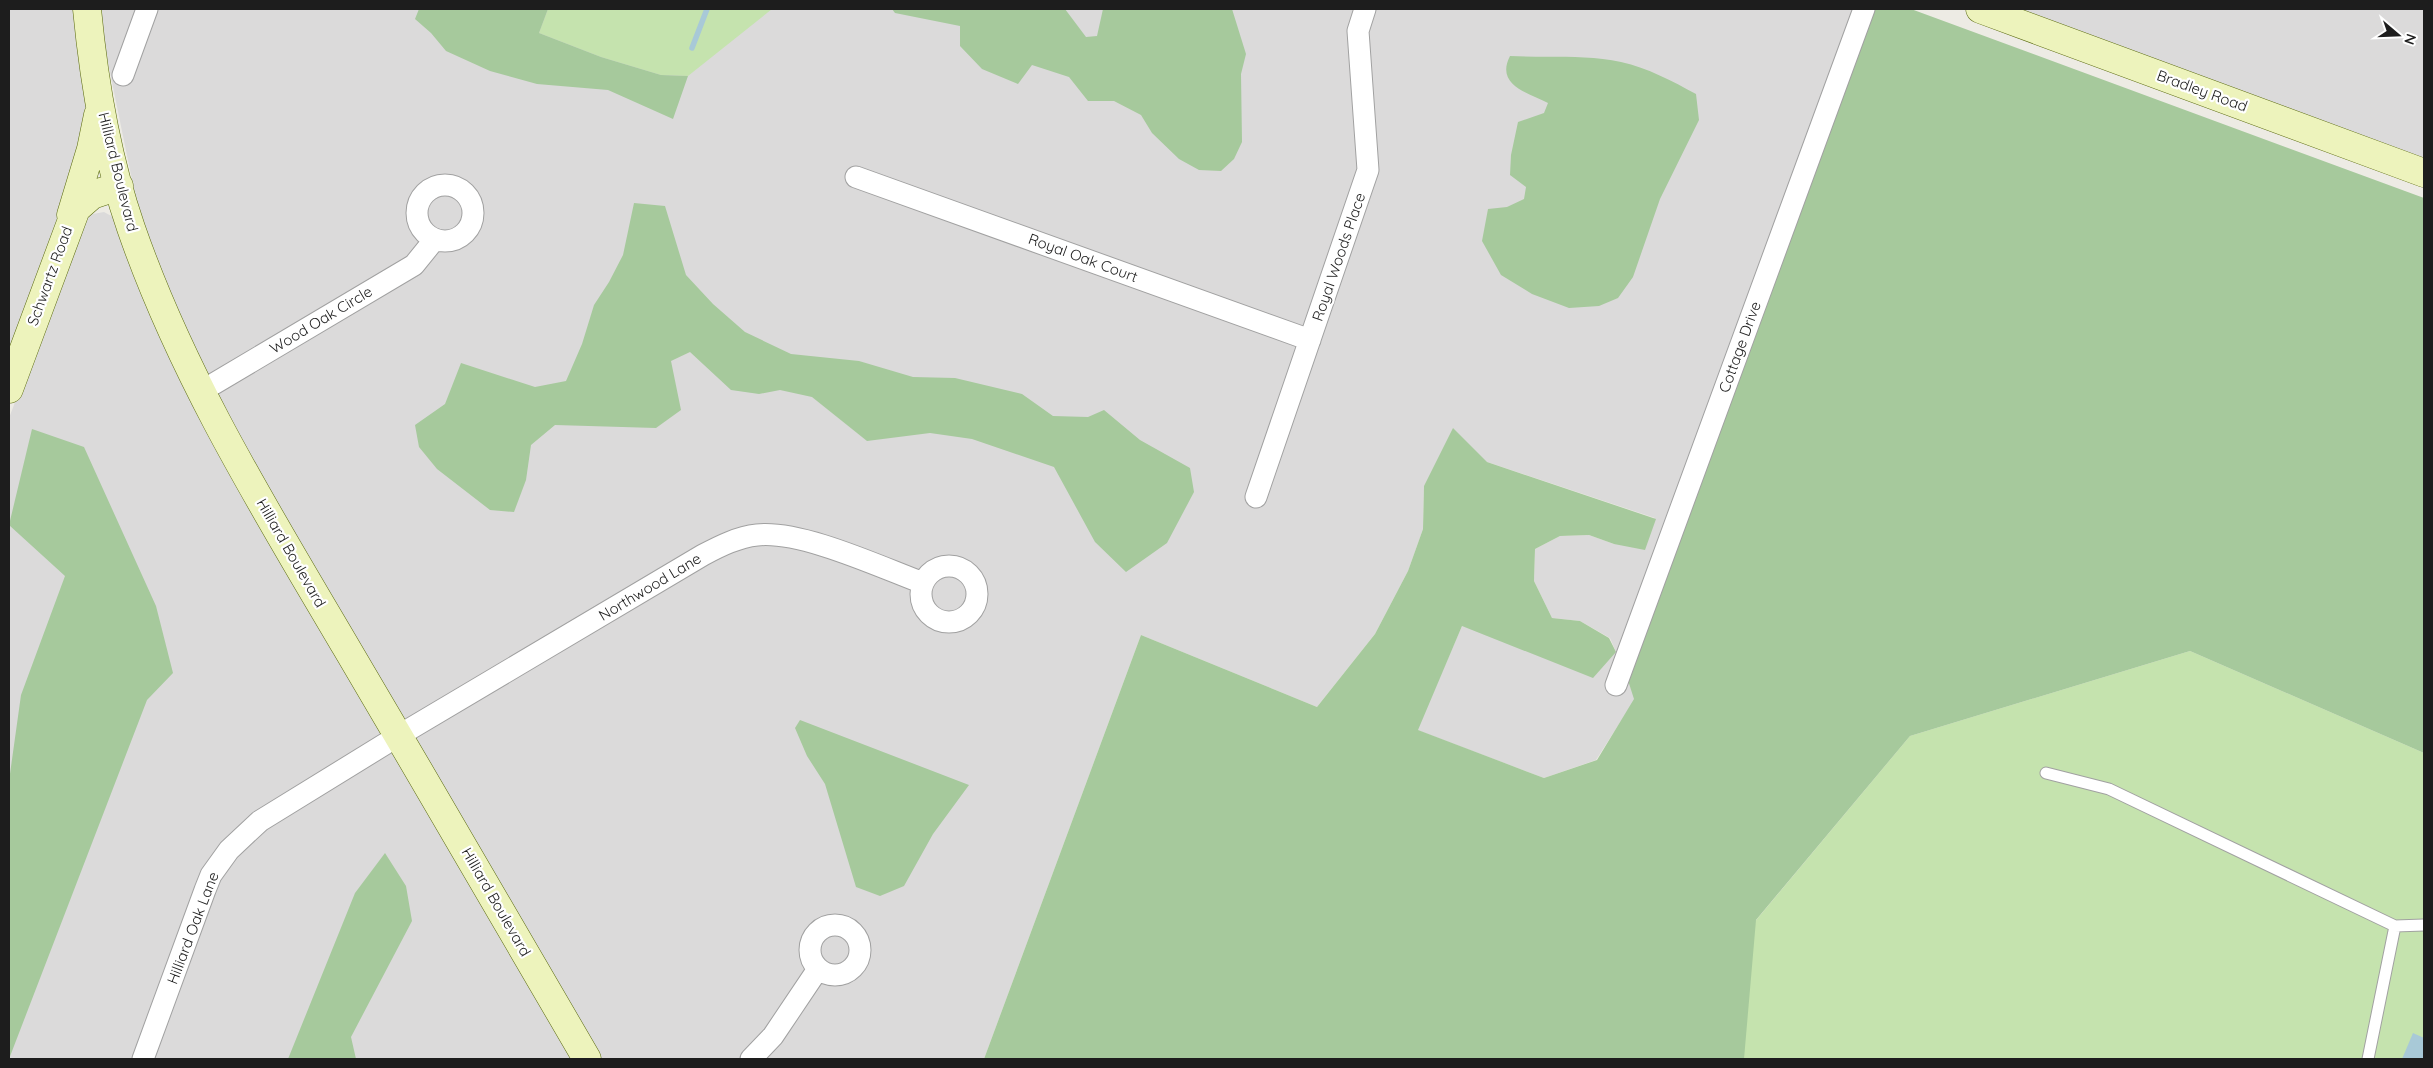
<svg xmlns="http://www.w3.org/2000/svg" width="2433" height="1068" viewBox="0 0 2433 1068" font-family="Quicksand,sans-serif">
  <rect width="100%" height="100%" fill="#edebe4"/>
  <path fill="#dbdada" d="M9,9H87L101,100L9,389Z
    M97,9H1855L1625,672L1635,699L1596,760L1544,778L1417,730L1462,626L1616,652L1610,638L1580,621L1552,618L1534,581L1535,549L1560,536L1589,535L1614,544L1655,518L1487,462L1424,486L1423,529L1408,571L1375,634L1317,707L1141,635L984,1059H597L227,425L182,330L140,219Z
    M1980,9H2424V173Z
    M104,212L115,218L577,1059H9V418L86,217L93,214Z"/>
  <path fill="#c5e3ae" d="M548,9H772L688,76L661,75L601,57L539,33Z
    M2190,651L2424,753V1059H1594L1732,949L1910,736Z"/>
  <path fill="#a6c99c" d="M419,9H548L539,33L601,57L661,75L688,76L673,119L608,90L537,84L490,71L446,51L431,33L415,19Z
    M892,9H1065L1086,37L1097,36L1103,9H1232L1246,54L1241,74L1242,142L1234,159L1221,171L1199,170L1179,159L1152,133L1141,115L1114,101H1088L1069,77L1032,65L1018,84L982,69L960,46V26L895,13Z
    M1864,9H1911L2424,198V753L2190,651L1910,736L1756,920L1744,1059H984L1141,635L1317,707L1375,634L1408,571L1423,529L1424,486L1453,428L1487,462L1656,519L1645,550L1614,544L1589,535L1560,536L1535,549L1534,581L1552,618L1580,621L1609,638L1616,652L1593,678L1462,626L1418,730L1544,778L1597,760L1634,699L1623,665Z
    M1510,56C1546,58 1585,54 1621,62C1648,68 1672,81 1696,94L1699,120L1660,199L1633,277L1618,298L1599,306L1569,308L1532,294L1501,275L1482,241L1488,209L1507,207L1524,199L1526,187L1510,175L1511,155L1518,122L1544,113L1548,103C1528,93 1495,85 1510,56Z
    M634,203L665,206L686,275L713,304L745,332L791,354L859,361L913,377L955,378L1022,394L1053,416L1088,417L1104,410L1140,440L1190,468L1194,492L1167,543L1126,572L1095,542L1054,467L972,439L930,433L867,441L812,397L780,390L759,394L731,390L690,352L671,361L681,410L656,428L555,425L531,445L526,480L514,512L490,510L437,469L419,447L415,425L445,404L461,363L535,387L566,381L582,344L594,305L609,282L623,255Z
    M32,429L84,447L156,606L173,673L147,700L9,1059V781L21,695L65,576L9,525Z
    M800,720L969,785L933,834L904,886L880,896L856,887L825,784L807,756L795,728Z
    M385,853L406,886L412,921L351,1037L356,1059H288L355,893Z"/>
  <path fill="#a8c9d7" d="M2413,1033L2424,1038V1059H2402Z"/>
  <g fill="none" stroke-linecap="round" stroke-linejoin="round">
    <path stroke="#a8c9d7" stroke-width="5.5" d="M692,48L707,9"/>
    <defs>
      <path id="lane" d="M2046,773L2109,789L2395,926L2424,925
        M2368,1059L2395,926"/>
      <path id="street" d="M123,75L147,9
        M856,177L1310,340
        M417 213a28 28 0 1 1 56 0a28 28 0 1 1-56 0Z
        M200,392L414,265L435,239
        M1256,497L1368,170L1358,31L1365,9
        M921 594a28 28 0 1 1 56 0a28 28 0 1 1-56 0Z
        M1616,685L1864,9
        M810 950a25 25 0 1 1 50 0a25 25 0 1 1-50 0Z
        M143,1059L205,890L211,875L229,850L260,821L398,736L703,555C720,546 738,537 757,535C801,530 880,567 923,583
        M751,1059L773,1036L818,969"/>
      <path id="secondary" d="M87,9C94,82 107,159 131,228C183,378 266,511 346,647C427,784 507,922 587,1059
        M1980,9L2424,173
        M71,215L91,149L98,115
        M9,389L76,209L92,195L119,186"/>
    </defs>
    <use href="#lane" stroke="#a1a1a1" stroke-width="13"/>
    <use href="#street" stroke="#a1a1a1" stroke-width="23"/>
    <use href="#secondary" stroke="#5a6a0f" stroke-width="29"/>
    <use href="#lane" stroke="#fff" stroke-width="11"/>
    <use href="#street" stroke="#fff" stroke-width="21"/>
    <use href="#secondary" stroke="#edf3bc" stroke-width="28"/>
  </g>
  <g text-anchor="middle" stroke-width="4.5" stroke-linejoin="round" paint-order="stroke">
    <g font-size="15" fill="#1d1d1d" stroke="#fff">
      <text transform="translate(2202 91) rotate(20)" y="5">Bradley Road</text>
      <text transform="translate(118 172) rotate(76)" y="5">Hilliard Boulevard</text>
      <text transform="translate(1339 257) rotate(-71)" y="5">Royal Woods Place</text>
      <text transform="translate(1083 258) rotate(20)" y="5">Royal Oak Court</text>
      <text transform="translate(50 276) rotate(-70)" y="5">Schwartz Road</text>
      <text transform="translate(321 320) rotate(-31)" y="5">Wood Oak Circle</text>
      <text transform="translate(1740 347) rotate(-70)" y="5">Cottage Drive</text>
      <text transform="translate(291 553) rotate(60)" y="5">Hilliard Boulevard</text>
      <text transform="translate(650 587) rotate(-31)" y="5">Northwood Lane</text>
      <text transform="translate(496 902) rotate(60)" y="5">Hilliard Boulevard</text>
      <text transform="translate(193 928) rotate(-69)" y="5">Hilliard Oak Lane</text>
    </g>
  </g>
  <rect width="2433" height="1068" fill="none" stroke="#1d1d1d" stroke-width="20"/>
  <g transform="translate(2398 35) rotate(109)" stroke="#ffffff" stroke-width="4" paint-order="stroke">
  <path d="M0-4L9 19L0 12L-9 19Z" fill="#1d1d1d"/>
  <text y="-8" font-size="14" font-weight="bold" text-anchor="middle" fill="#1d1d1d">N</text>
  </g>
</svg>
